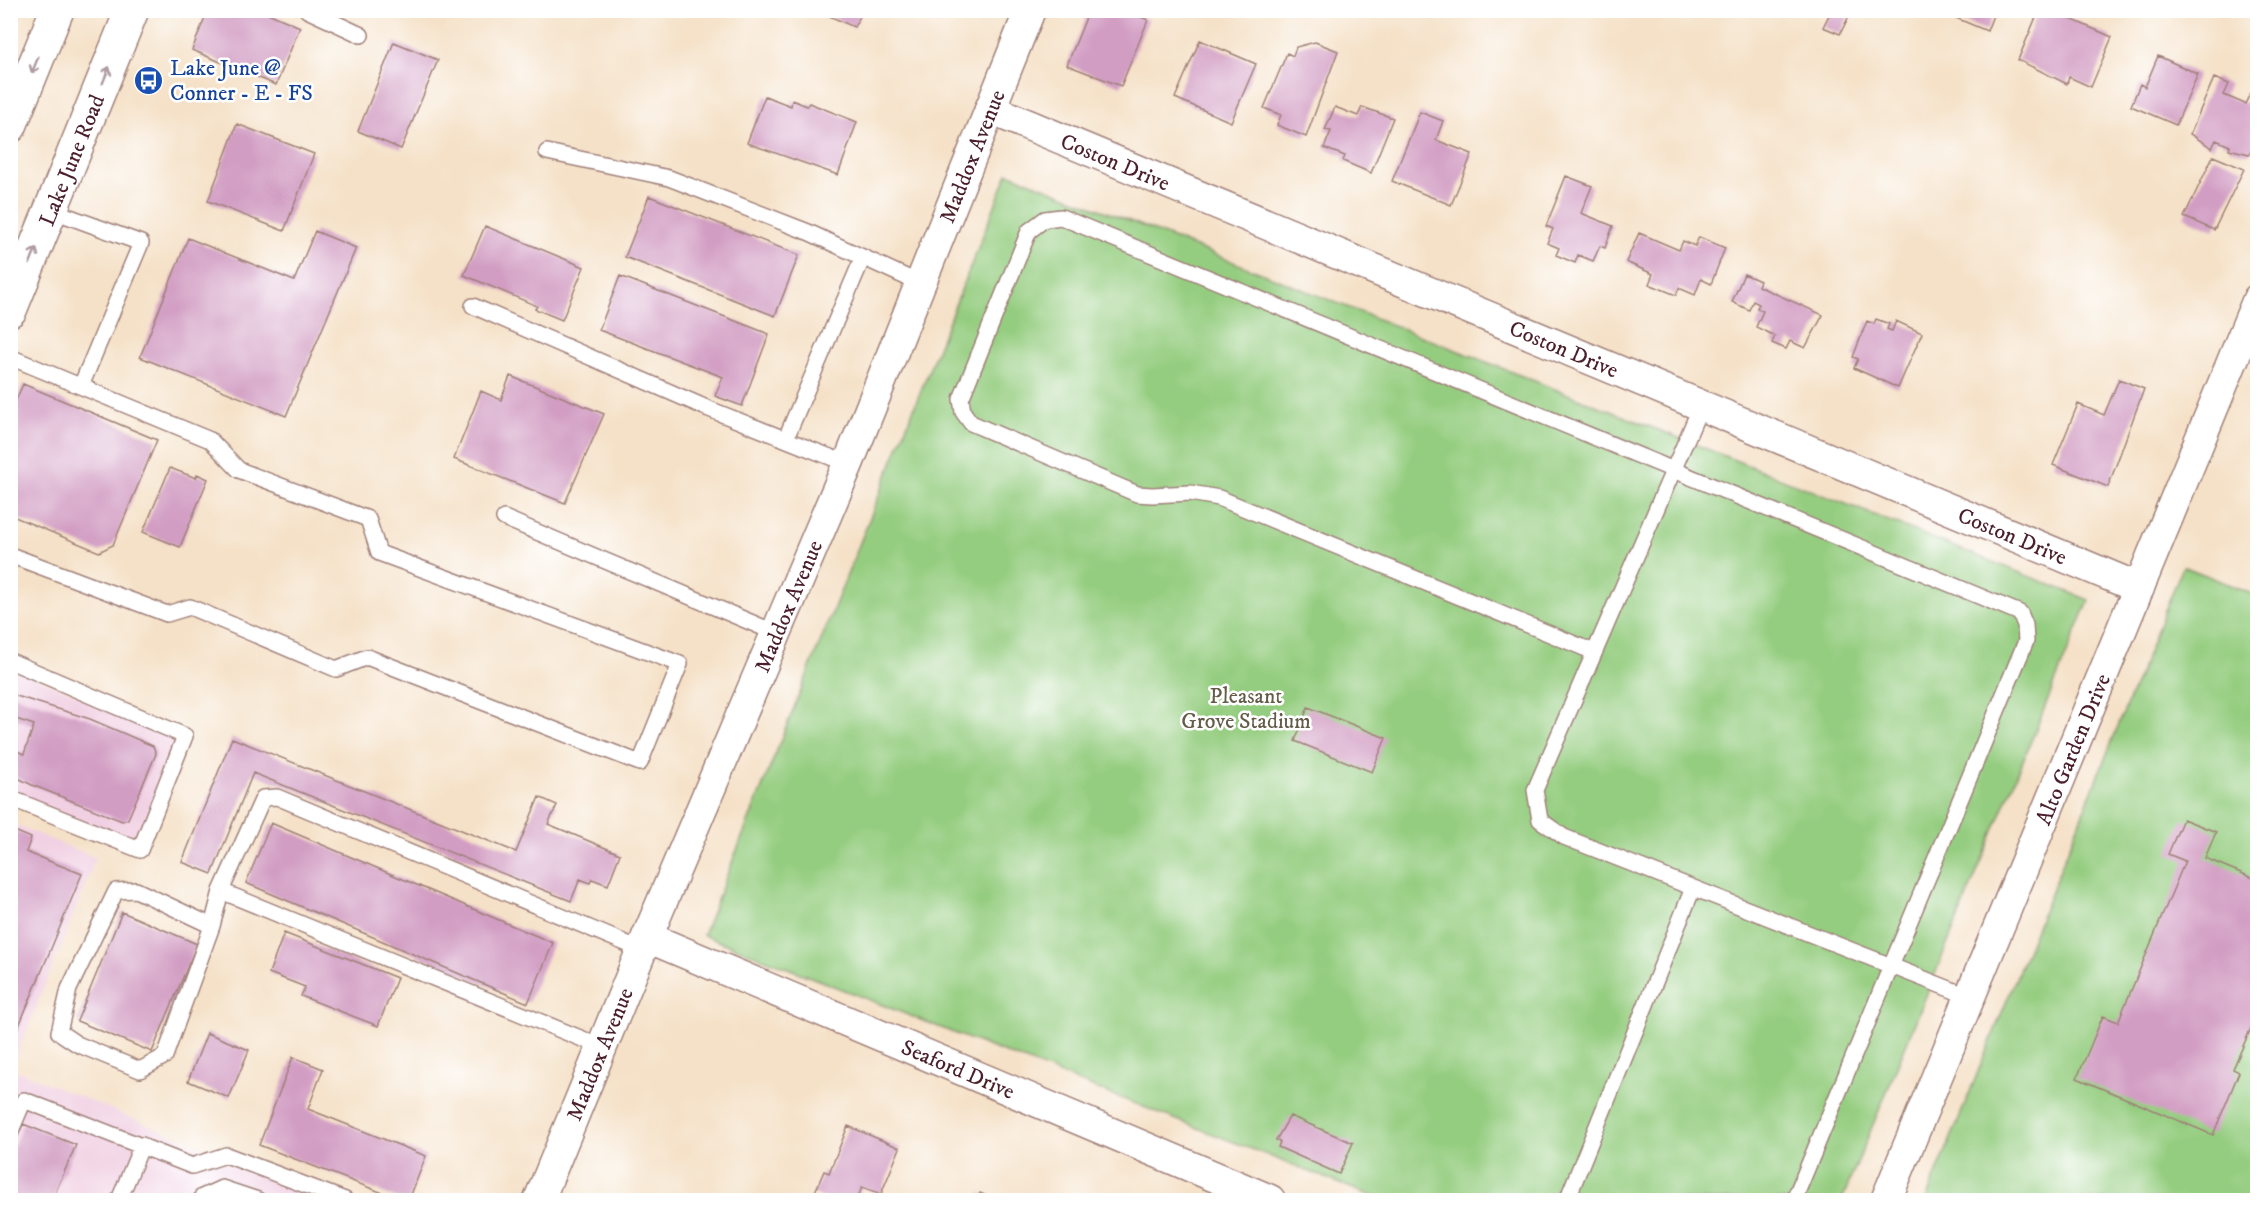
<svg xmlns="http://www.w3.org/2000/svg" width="2268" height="1211" viewBox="0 0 2268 1211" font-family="'IM FELL DW Pica',serif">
  <rect width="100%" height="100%" fill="#fff"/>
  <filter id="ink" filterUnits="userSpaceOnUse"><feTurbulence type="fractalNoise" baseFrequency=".0167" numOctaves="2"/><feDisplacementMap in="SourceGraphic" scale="12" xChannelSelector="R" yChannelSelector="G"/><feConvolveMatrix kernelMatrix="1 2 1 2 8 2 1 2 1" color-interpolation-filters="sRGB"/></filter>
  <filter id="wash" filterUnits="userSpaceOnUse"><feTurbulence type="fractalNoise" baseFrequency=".008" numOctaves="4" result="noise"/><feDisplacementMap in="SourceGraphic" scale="24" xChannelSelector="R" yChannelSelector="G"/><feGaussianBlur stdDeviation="1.35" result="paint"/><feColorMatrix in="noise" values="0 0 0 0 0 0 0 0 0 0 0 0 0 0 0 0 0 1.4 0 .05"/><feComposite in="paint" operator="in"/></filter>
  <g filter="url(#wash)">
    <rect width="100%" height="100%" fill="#f5e1c7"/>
    <path fill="#f1d0e3" d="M10,667L181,738L139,845L11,791Z
      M11,823L96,858L11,1069Z
      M18,1071L330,1200H11L10,1090Z"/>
    <path fill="#95cd80" stroke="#707656" stroke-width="1.5" d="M1008,173L2089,600L1842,1200H1382L703,935Z
      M2183,566L2257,596V1200H1926Z"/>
    <g id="blocks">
      <path fill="#d29dc3" d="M208,10H261L300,27L276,85L192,50Z
        M816,10H863L854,27Z
        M1089,10H1125L1148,20L1121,86L1067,65Z
        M1819,10H1852L1840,34L1823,27L1829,15Z
        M1937,10H1995L1987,31Z
        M2039,10H2050L2112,37L2091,87L2069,77L2067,84L2018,60Z
        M1200,40L1256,64L1231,122L1175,98Z
        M394,42L438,60L401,149L358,131Z
        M1315,42L1338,51L1306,137L1277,125L1281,115L1264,108L1287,53L1293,56L1296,47Z
        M2158,56L2198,74L2176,125L2131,106L2140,84L2145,87Z
        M2214,78L2229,84L2224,95L2245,104L2250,94L2258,97V135L2249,154L2229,149L2230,146L2216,140L2212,148L2190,134Z
        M765,96L791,106L792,100L807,106L809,103L857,122L838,175L747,143Z
        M1335,107L1358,116L1362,107L1393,118L1371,173L1343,161L1345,156L1324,148L1331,131L1325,130Z
        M1420,112L1443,121L1436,140L1472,154L1451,205L1392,181Z
        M237,124L314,154L284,231L208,201Z
        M2213,156L2244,169L2214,230L2184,217Z
        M1566,176L1592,186L1581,213L1613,226L1605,248L1600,246L1593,261L1578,255L1575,263L1556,255L1559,248L1547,243L1553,229L1546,226Z
        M649,196L799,255L775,316L625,257Z
        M485,226L584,267L562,320L535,309L537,306L464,275Z
        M315,231L356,248L286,416L140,357L188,238L294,281Z
        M1639,233L1679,250L1683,241L1695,246L1699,237L1725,248L1711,284L1701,279L1695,295L1679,288L1676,295L1649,284L1653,274L1626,262Z
        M1744,274L1760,281L1758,286L1823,315L1805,348L1790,341L1786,349L1772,343L1775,336L1756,327L1763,311L1757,308L1759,304L1753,301L1749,310L1732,302Z
        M620,276L769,334L742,406L715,396L723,377L599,330Z
        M1876,319L1889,324L1887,329L1892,331L1896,321L1922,333L1898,388L1854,368L1858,359L1853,357L1867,321L1874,324Z
        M510,376L604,414L565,503L454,459L481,391L501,400Z
        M2119,379L2144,389L2108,487L2053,465L2078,404L2104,415Z
        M23,384L157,440L113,545L99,552L10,515V414Z
        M170,468L196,478L197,474L208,479L180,547L143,532Z
        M10,694L90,719L153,746L156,754L128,819L122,821L32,785L10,774V748L24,754L34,725L10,717Z
        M1308,707L1386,738L1372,772L1295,741Z
        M232,738L516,852L539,797L557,805L548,824L620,854L608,885L592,879L590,883L580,879L571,901L253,773L212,874L182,862Z
        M2183,819L2216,832L2205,858L2258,880V1012L2233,1069L2239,1072L2213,1135L2077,1078L2103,1016L2118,1022L2185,861L2168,854Z
        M271,823L553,943L528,1003L246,883Z
        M10,829L31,838L26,852L82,874L11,1045Z
        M122,912L197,944L152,1052L77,1021Z
        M284,933L397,978L378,1026L301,996L305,987L269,973Z
        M207,1033L249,1050L229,1098L188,1081Z
        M293,1057L323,1069L308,1109L426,1156L409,1200H401L259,1145Z
        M1290,1116L1353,1143L1339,1174L1278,1147L1280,1142L1276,1140Z
        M23,1124L76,1145L52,1200H22L10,1196V1155Z
        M848,1126L900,1148L881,1194L862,1187L857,1200H829L814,1194L824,1171L829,1173Z
        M980,1193L996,1200H977Z"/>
    </g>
  </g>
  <g filter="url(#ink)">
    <use href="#blocks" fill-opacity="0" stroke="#a08079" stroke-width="1.5"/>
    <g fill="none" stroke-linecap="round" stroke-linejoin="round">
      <defs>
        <path id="service" d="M307,10L361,35
          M547,152L669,178L808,232L921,284
          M51,210L141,243L81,386
          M473,306L709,409L848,464
          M10,357L210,440L239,470L368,519L379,553L680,664L640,763L367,657L336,669L190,607L167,614L10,555
          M1701,406L1535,790L1540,820L1564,837L1970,997
          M786,438L863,257
          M504,518L776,633
          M1594,652L1219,498L1190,493L1152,495L1137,494L971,423L963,412L961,399L1029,231L1045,219L1061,217L2020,613L2025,625L2026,641L1794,1200
          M10,661L185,736L140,850L10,798
          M221,891L263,798L277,797L642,950
          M212,926L136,890L116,891L69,989L59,1032L77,1044L140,1070L165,1056L212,926L221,891L602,1047
          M10,1133L24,1100L192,1166L226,1155L345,1200
          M119,1200L142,1145
          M201,1200L202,1197L222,1188L258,1200
          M1567,1200L1693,888"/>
        <g id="minor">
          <path id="s1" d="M990,109L2139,588"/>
          <path id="s2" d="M647,937L1270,1200"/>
          <path id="s3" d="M539,1200L647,937L848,464L1030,10"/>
          <path id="s4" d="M1886,1200L2258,299"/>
        </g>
        <g id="secondary">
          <path d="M10,126L57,10"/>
          <path id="s5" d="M10,310L132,10"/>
        </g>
      </defs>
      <use href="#service" stroke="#a08079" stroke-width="18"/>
      <use href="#minor" stroke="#a08079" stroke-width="33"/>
      <use href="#secondary" stroke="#a08079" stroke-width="36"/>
      <use href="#service" stroke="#fff" stroke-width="15"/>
      <use href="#minor" stroke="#fff" stroke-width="30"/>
      <use href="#secondary" stroke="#fff" stroke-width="33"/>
    </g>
    <defs><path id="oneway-shaft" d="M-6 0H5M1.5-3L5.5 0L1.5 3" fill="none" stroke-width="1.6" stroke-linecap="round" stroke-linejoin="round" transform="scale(1.5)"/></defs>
    <g stroke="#ae9aa0">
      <use href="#oneway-shaft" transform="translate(35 65) rotate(112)"/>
      <use href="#oneway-shaft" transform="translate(106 75) rotate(-68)"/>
      <use href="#oneway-shaft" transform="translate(33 256) rotate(-68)"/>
    </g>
  </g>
  <defs>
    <symbol id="bus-disc" viewBox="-11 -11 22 22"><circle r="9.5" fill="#1a4fb4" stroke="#fff"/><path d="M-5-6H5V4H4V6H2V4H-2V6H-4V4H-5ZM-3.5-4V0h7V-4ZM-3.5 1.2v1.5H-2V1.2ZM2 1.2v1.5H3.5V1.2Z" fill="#fff"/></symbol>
  </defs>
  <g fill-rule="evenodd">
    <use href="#bus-disc" x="132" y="64" width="33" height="33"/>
  </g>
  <g text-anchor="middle" stroke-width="5" stroke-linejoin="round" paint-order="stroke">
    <g font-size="22" fill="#164399" stroke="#fff" text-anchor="start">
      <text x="170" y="75">Lake June @<tspan x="170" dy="25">Conner - E - FS</tspan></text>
    </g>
    <g font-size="22" fill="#4a1f2b" stroke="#fff">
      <text dy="8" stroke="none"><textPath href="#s3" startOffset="1130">Maddox Avenue</textPath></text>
      <text dy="8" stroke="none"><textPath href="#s5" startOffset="162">Lake June Road</textPath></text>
      <text dy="8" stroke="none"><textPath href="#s1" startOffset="136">Coston Drive</textPath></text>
      <text dy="8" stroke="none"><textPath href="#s1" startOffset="622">Coston Drive</textPath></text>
      <text dy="8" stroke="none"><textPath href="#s1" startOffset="1108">Coston Drive</textPath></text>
      <text dy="8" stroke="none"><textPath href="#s3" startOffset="644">Maddox Avenue</textPath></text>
      <text dy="8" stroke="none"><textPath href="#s4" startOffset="488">Alto Garden Drive</textPath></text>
      <text dy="8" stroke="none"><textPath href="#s3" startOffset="158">Maddox Avenue</textPath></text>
      <text dy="8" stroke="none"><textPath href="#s2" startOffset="338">Seaford Drive</textPath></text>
    </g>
    <g font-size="22" fill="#645c49" stroke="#fff">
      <text x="1246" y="703">Pleasant<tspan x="1246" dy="25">Grove Stadium</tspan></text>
    </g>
  </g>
  <rect width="2268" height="1211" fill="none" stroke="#fff" stroke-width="36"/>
</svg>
